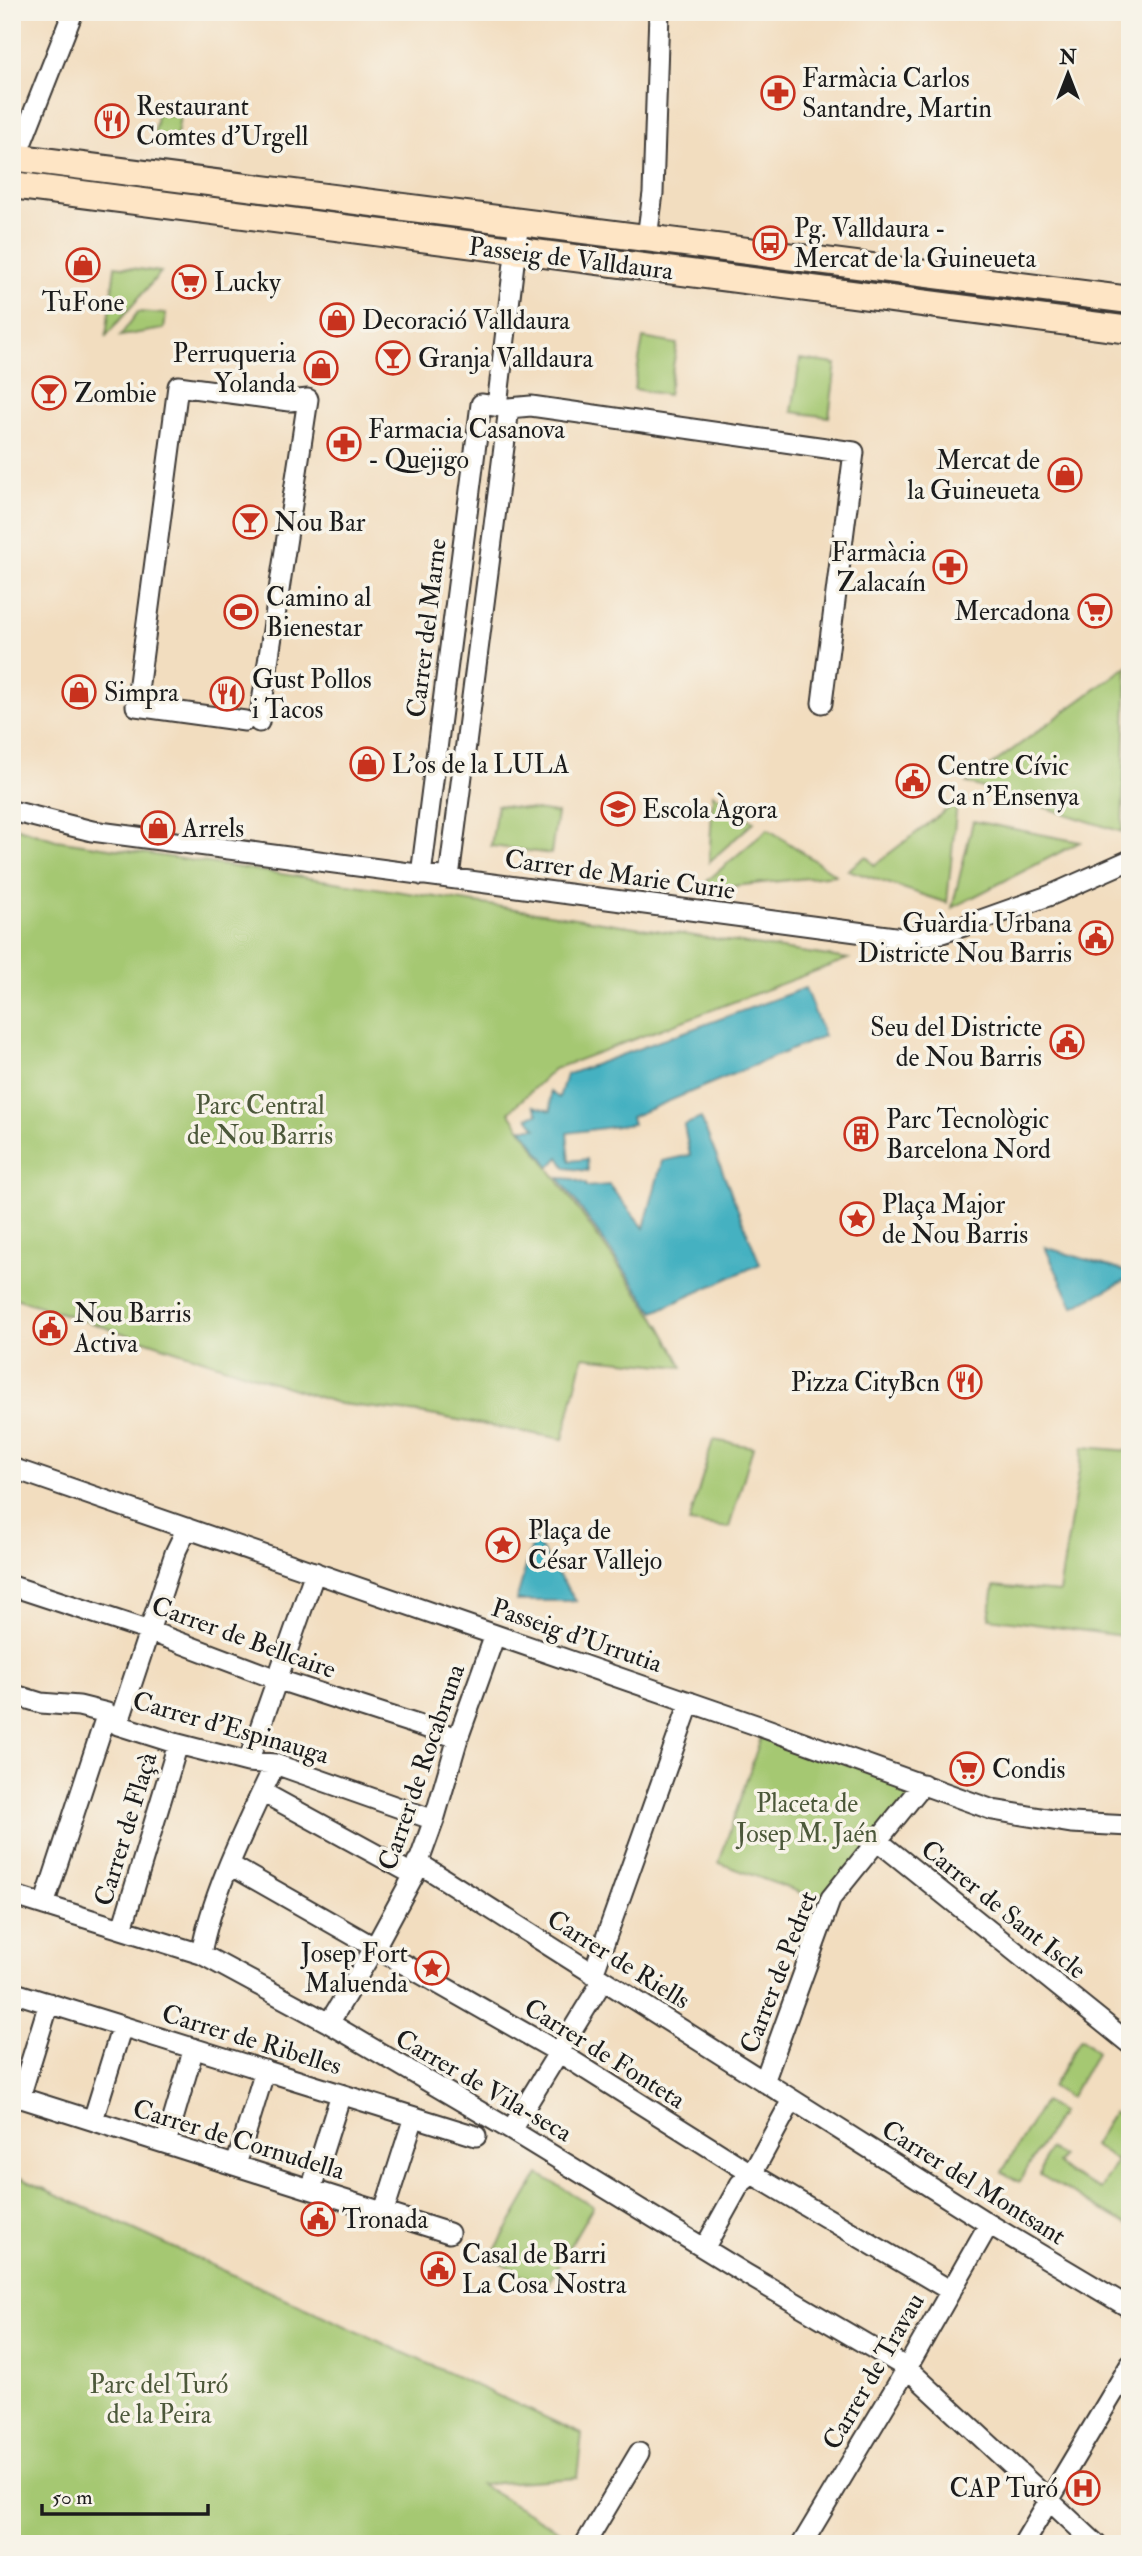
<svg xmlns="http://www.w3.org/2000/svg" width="1142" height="2556" viewBox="0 0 1142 2556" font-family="'IM FELL Double Pica',serif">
  <rect width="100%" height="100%" fill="#f7f3e8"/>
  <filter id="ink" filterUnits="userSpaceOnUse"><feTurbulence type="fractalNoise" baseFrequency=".0143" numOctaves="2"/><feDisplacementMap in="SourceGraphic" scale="14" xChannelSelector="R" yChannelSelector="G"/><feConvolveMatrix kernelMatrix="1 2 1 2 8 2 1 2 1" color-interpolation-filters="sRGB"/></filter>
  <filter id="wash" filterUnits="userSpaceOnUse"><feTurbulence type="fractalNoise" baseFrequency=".00686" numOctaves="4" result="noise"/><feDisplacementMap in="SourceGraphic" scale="28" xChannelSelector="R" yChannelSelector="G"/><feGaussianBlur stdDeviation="1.57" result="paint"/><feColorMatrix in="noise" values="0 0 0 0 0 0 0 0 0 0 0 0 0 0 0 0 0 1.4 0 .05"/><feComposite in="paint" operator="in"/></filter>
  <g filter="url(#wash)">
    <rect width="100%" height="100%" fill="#f2ddbf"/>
    <path fill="#a5c872" stroke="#607247" stroke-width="2" d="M157,113L180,116L176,141L154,138Z
      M115,266L161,272L106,336L115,267Z
      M138,312L166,314L164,329L120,336Z
      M643,338L677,344L668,395L634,389Z
      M800,359L836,364L829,417L792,412Z
      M1127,666L1122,832L967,783Z
      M713,794L754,822L709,862Z
      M957,802L947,903L848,870L866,856L874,865Z
      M497,805L557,813L551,854L491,846Z
      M973,821L1080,842L952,908Z
      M12,826L56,840L848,959L554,1069L509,1112L661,1326L683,1367L583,1357L563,1439L419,1413L340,1404L12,1297Z
      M768,829L836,875L705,889L708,880Z
      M713,1440L753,1447L729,1528L689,1523Z
      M1083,1447L1130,1451V1637L989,1618L994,1586L1059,1592Z
      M764,1728L923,1784L829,1903L719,1863Z
      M1081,2038L1097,2052L1070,2098L1052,2087Z
      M1044,2102L1061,2112L1019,2182L1002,2172Z
      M1113,2112L1130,2125V2226L1040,2175L1045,2155L1049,2149L1062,2156L1058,2164L1070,2174L1100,2189L1117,2161L1093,2146Z
      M12,2174L582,2434L577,2478L480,2484L569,2537L565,2544H12Z
      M539,2174L593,2206L545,2288L491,2257Z"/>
    <path fill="#44b1c1" stroke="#30666e" stroke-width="2" d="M805,988L824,1036L631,1117L633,1124L567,1133L570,1161L587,1159L588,1171L566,1168L559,1157L550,1167L522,1128H536L528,1117L538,1114L534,1106L551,1111L550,1092L559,1098L566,1075Z
      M701,1118L760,1264L654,1312L559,1178L573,1179L586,1184V1187L609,1185L644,1228L662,1161L690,1155L684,1125Z
      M1045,1247L1130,1273V1278L1073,1307Z
      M534,1539L576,1601H516Z"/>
  </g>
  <g filter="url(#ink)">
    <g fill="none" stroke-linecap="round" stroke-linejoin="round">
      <defs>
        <path id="minor" d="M16,157L73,12
          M647,238L653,193L659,12
          M497,406L519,221
          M245,721L136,706L178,386L289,401L308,399L259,722
          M12,811L92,831L902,938L942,933L964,926L1051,895L1130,860
          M421,875L481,404L509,408L531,406L854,452L822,703
          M449,877L509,408
          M12,1468L756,1725L993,1810L1071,1823L1130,1826
          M12,1586L149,1631L279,1680L458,1738
          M12,1694L41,1703L79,1706L107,1713L118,1725L178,1744L248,1762L275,1764L434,1820
          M118,1725L175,1553L187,1528
          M248,1762L315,1572
          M262,1792L414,1875
          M878,1841L1130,2044
          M417,1862L989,2224L1130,2308
          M230,1865L560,2053L752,2174L951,2291
          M12,1895L201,1954L329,2023L511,2130L746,2274L907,2368L1096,2544
          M44,1905L107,1713
          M122,1929L178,1744
          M201,1954C212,1892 248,1822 275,1764
          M593,1974L690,1702
          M12,1992L476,2136
          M329,2023L375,1947L414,1875L434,1820L458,1738L495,1635
          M764,2082L831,1898L923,1784
          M12,2095L449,2233
          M20,2097L49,2003
          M93,2120L122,2026
          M511,2130L603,1980
          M166,2143L194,2048
          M236,2165L265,2070
          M311,2189L341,2094
          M384,2211L414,2117
          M705,2247L740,2184L752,2174L792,2100
          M585,2544L639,2453
          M802,2544L899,2382L989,2224
          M1023,2544L1130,2365"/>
        <path id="secondary" d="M12,157L1130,300
          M12,185L1130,330"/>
      </defs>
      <use href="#minor" stroke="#3c3934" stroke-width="23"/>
      <use href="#secondary" stroke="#3c3934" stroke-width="30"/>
      <use href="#minor" stroke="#fff" stroke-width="19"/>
      <use href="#secondary" stroke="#fee5c5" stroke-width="26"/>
    </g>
  </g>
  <defs>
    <symbol id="pharmacy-ring" viewBox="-11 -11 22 22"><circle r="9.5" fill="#f7f3e8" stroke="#c8321e" stroke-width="1.5"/><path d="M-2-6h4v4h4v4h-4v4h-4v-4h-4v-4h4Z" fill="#c8321e"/></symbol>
    <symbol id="restaurant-ring" viewBox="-11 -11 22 22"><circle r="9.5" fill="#f7f3e8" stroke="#c8321e" stroke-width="1.5"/><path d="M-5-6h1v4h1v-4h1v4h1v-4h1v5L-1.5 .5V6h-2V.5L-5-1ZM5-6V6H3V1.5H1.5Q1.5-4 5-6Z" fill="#c8321e"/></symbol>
    <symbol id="bus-ring" viewBox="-11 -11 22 22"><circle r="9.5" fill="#f7f3e8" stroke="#c8321e" stroke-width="1.5"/><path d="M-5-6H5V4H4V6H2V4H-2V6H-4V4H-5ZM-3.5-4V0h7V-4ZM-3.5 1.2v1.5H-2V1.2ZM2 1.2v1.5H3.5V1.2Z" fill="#c8321e"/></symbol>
    <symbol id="shop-ring" viewBox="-11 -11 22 22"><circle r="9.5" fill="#f7f3e8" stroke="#c8321e" stroke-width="1.5"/><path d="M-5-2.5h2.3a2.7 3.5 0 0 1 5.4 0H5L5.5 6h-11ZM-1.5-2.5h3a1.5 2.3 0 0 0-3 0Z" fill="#c8321e"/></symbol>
    <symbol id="supermarket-ring" viewBox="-11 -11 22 22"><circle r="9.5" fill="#f7f3e8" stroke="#c8321e" stroke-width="1.5"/><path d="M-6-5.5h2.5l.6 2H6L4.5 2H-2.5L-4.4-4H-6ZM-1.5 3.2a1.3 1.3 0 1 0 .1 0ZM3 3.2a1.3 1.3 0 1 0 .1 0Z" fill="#c8321e"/></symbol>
    <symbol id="bar-ring" viewBox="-11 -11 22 22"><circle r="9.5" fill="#f7f3e8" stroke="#c8321e" stroke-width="1.5"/><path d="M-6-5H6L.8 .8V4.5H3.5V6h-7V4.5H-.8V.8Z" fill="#c8321e"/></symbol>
    <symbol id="stadium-ring" viewBox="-11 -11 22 22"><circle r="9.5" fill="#f7f3e8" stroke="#c8321e" stroke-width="1.5"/><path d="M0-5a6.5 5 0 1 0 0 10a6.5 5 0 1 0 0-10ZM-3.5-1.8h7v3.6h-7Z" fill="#c8321e"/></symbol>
    <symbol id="civic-ring" viewBox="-11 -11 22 22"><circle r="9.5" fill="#f7f3e8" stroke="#c8321e" stroke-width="1.5"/><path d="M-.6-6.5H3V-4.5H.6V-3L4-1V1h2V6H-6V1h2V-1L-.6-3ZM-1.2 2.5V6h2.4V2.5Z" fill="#c8321e"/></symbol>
    <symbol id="school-ring" viewBox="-11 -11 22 22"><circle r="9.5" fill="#f7f3e8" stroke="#c8321e" stroke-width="1.5"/><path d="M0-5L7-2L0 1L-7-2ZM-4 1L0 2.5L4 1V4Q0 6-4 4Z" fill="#c8321e"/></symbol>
    <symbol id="building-ring" viewBox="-11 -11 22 22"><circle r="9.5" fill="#f7f3e8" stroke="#c8321e" stroke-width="1.5"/><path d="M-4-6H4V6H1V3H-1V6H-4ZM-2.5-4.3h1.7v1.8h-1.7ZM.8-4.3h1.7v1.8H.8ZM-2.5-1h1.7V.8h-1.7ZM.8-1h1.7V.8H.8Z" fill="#c8321e"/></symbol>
    <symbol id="sight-ring" viewBox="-11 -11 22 22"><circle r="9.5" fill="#f7f3e8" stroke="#c8321e" stroke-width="1.5"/><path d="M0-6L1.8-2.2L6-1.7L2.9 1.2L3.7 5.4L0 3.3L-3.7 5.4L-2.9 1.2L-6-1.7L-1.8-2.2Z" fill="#c8321e"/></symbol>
    <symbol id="hospital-ring" viewBox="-11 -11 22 22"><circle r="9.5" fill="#f7f3e8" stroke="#c8321e" stroke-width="1.5"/><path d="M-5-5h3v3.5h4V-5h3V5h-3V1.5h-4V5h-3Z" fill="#c8321e"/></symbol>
  </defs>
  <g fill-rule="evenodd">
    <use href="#pharmacy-ring" x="759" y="74" width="38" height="38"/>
    <use href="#restaurant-ring" x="93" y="102" width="38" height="38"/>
    <use href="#bus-ring" x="751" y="224" width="38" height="38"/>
    <use href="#shop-ring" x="64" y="246" width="38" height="38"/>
    <use href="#supermarket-ring" x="170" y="263" width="38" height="38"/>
    <use href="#shop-ring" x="318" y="301" width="38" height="38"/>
    <use href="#bar-ring" x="374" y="339" width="38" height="38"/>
    <use href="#shop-ring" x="302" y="349" width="38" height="38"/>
    <use href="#bar-ring" x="30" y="374" width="38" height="38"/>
    <use href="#pharmacy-ring" x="325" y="425" width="38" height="38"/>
    <use href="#shop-ring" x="1046" y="456" width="38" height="38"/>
    <use href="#bar-ring" x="231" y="503" width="38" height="38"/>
    <use href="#pharmacy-ring" x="931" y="548" width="38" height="38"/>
    <use href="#supermarket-ring" x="1076" y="592" width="38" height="38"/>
    <use href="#stadium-ring" x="222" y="593" width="38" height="38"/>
    <use href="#shop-ring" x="60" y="673" width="38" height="38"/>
    <use href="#restaurant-ring" x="208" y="675" width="38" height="38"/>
    <use href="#shop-ring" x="348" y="745" width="38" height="38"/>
    <use href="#civic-ring" x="894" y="762" width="38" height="38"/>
    <use href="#school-ring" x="599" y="790" width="38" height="38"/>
    <use href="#shop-ring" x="139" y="809" width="38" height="38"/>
    <use href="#civic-ring" x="1077" y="919" width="38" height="38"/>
    <use href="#civic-ring" x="1048" y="1023" width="38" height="38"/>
    <use href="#building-ring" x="842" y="1115" width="38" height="38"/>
    <use href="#sight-ring" x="838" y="1200" width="38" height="38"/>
    <use href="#civic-ring" x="31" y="1309" width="38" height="38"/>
    <use href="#restaurant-ring" x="946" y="1363" width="38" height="38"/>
    <use href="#sight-ring" x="484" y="1526" width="38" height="38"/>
    <use href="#supermarket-ring" x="948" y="1750" width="38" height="38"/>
    <use href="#sight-ring" x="413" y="1949" width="38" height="38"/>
    <use href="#civic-ring" x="299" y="2200" width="38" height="38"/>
    <use href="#civic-ring" x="419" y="2250" width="38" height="38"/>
    <use href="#hospital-ring" x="1064" y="2469" width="38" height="38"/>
  </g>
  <g text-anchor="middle" stroke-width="7" stroke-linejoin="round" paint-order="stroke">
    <g font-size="26" fill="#1c1c1c" stroke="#f7f3e8" text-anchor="start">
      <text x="802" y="87">Farmàcia Carlos<tspan x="802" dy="30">Santandre, Martin</tspan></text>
      <text x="136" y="115">Restaurant<tspan x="136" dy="30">Comtes d'Urgell</tspan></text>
      <text x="794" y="237">Pg. Valldaura -<tspan x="794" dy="30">Mercat de la Guineueta</tspan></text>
      <text x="214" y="291">Lucky</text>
      <text x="83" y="311" text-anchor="middle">TuFone</text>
      <text x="362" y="329">Decoració Valldaura</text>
      <text x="296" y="362" text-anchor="end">Perruqueria<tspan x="296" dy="30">Yolanda</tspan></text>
      <text x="418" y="367">Granja Valldaura</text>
      <text x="74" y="402">Zombie</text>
      <text x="368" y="438">Farmacia Casanova<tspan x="368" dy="30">- Quejigo</tspan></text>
      <text x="1040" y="469" text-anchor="end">Mercat de<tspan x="1040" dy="30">la Guineueta</tspan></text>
      <text x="274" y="531">Nou Bar</text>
      <text x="926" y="561" text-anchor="end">Farmàcia<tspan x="926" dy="30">Zalacaín</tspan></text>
      <text x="266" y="606">Camino al<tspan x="266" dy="30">Bienestar</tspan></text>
      <text x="1070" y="620" text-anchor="end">Mercadona</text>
      <text x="252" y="688">Gust Pollos<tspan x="252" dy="30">i Tacos</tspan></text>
      <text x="104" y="701">Simpra</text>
      <text x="392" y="773">L'os de la LULA</text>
      <text x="937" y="775">Centre Cívic<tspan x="937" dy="30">Ca n'Ensenya</tspan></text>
      <text x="642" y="818">Escola Àgora</text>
      <text x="182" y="837">Arrels</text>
      <text x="1072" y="932" text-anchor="end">Guàrdia Urbana<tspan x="1072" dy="30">Districte Nou Barris</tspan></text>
      <text x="1042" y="1036" text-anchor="end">Seu del Districte<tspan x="1042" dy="30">de Nou Barris</tspan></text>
      <text x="886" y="1128">Parc Tecnològic<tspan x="886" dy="30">Barcelona Nord</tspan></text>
      <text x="882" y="1213">Plaça Major<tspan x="882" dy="30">de Nou Barris</tspan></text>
      <text x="74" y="1322">Nou Barris<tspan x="74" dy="30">Activa</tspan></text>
      <text x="940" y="1391" text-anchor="end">Pizza CityBcn</text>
      <text x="528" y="1539">Plaça de<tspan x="528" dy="30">César Vallejo</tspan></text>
      <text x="992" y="1778">Condis</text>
      <text x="408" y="1962" text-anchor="end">Josep Fort<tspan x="408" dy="30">Maluenda</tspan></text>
      <text x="342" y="2228">Tronada</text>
      <text x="462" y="2263">Casal de Barri<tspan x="462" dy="30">La Cosa Nostra</tspan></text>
      <text x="1058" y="2497" text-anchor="end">CAP Turó</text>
    </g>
    <g font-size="26" fill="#1c1c1c" stroke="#f7f3e8">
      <text transform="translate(571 258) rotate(7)" y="9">Passeig de Valldaura</text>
      <text transform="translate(426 628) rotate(-83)" y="9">Carrer del Marne</text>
      <text transform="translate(620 874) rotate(8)" y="9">Carrer de Marie Curie</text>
      <text transform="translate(577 1635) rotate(19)" y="9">Passeig d'Urrutia</text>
      <text transform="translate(244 1637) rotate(20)" y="9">Carrer de Bellcaire</text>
      <text transform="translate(231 1727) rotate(16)" y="9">Carrer d'Espinauga</text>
      <text transform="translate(421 1767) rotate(-71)" y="9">Carrer de Rocabruna</text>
      <text transform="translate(125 1829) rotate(-73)" y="9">Carrer de Flaçà</text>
      <text transform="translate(1004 1909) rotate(39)" y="9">Carrer de Sant Iscle</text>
      <text transform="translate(619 1959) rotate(32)" y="9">Carrer de Riells</text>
      <text transform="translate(778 1972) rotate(-69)" y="9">Carrer de Pedret</text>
      <text transform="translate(252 2039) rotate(17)" y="9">Carrer de Ribelles</text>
      <text transform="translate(605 2053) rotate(32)" y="9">Carrer de Fonteta</text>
      <text transform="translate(484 2085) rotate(30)" y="9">Carrer de Vila-seca</text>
      <text transform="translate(239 2139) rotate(17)" y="9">Carrer de Cornudella</text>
      <text transform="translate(974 2182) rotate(32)" y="9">Carrer del Montsant</text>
      <text transform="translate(873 2371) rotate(-60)" y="9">Carrer de Travau</text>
    </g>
    <g font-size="26" fill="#4c583a" stroke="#f7f3e8">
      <text x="260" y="1114">Parc Central<tspan x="260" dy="30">de Nou Barris</tspan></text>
      <text x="807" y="1812">Placeta de<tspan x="807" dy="30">Josep M. Jaén</tspan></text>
      <text x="159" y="2393">Parc del Turó<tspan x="159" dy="30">de la Peira</tspan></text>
    </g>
  </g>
  <rect width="1142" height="2556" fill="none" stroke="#f7f3e8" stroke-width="42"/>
  <g transform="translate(1068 74)" stroke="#f7f3e8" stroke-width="5" paint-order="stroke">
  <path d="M0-5L12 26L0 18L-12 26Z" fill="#1c1c1c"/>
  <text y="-10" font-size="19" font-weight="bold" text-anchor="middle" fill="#1c1c1c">N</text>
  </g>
  <path d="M42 2504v10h166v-10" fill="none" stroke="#1c1c1c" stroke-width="3.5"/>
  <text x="52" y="2504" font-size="21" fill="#1c1c1c" stroke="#f7f3e8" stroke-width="5" paint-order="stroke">50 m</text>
</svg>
